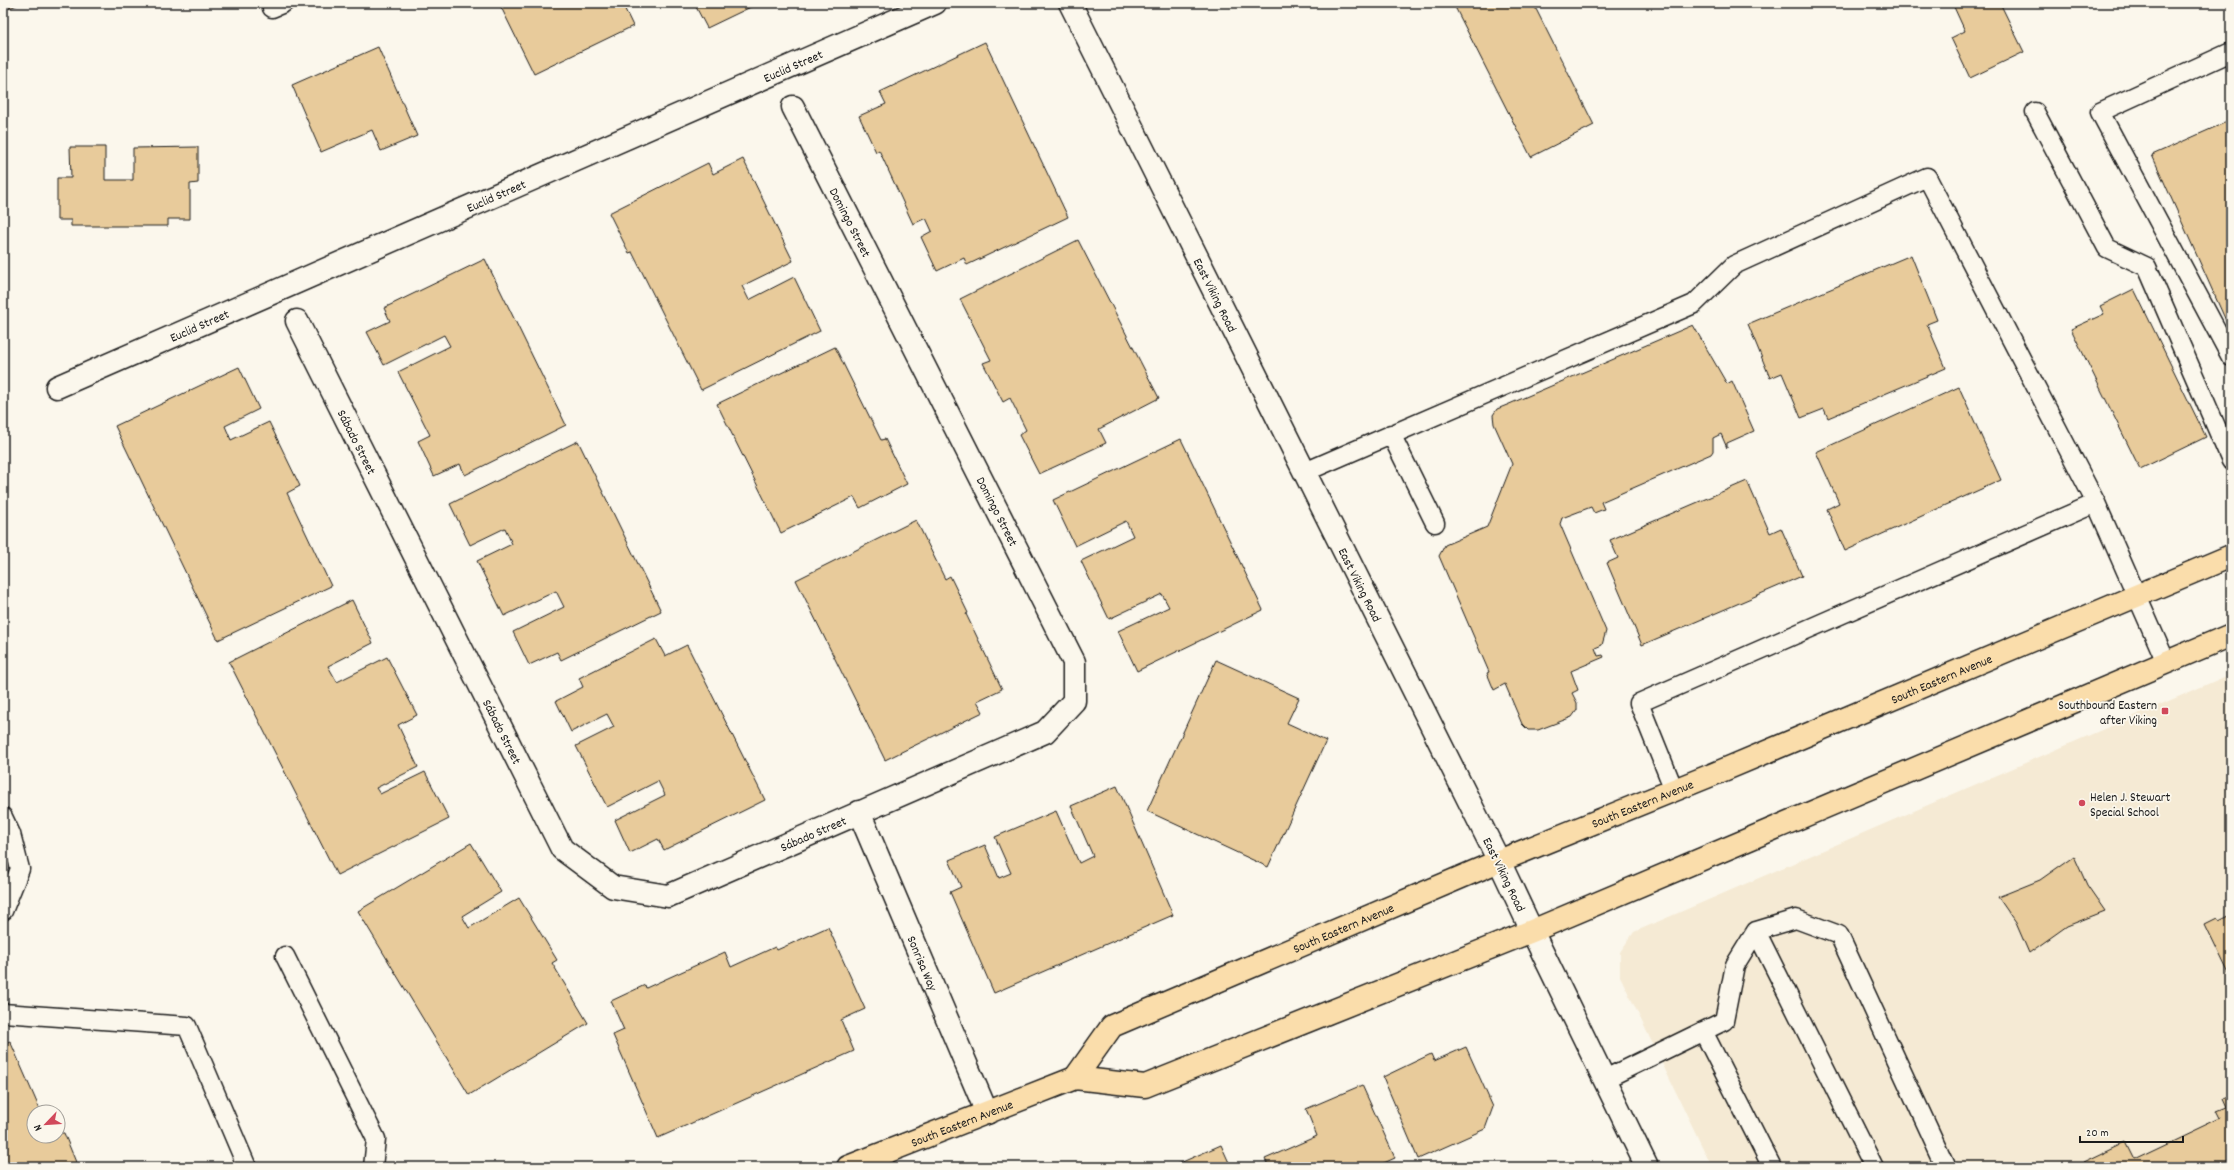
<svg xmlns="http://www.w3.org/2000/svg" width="2234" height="1170" viewBox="0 0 2234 1170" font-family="Dekko,sans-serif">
  <rect width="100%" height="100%" fill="#fbf7ec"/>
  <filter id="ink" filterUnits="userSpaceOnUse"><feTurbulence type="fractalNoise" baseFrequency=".025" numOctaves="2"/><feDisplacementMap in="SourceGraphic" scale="8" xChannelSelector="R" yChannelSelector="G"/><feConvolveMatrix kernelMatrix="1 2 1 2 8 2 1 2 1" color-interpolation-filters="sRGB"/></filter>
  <g filter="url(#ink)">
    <path fill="#f5ead4" d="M2231,674V1167H1712L1620,976V952L1634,932Z"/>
    <path fill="#e8cb9b" stroke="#1c1c1c" d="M3,3H21L3,11Z
      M499,3H622L633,26L534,74Z
      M694,3H759L707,28Z
      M1453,3H1533L1594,125L1531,157Z
      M1963,3H2000L2024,52L1970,78L1951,38L1965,31L1954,7Z
      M985,42L1068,217L967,265L964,258L937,271L921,237L932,231L926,218L913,224L879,150L876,152L859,116L886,104L880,92Z
      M378,47L417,136L381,151L372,130L321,152L292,85Z
      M2231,120V332L2152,155Z
      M70,147H105V180H133V148L198,147V183L190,184V219H168V226H71V220H57V178H71Z
      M743,159L793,261L742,286L749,300L794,277L820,331L701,390L632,252L629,253L609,213L708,163L713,174Z
      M1078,240L1159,398L1099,429L1106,443L1039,474L1019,435L1026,430L1010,398L1003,402L983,363L991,360L960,299Z
      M1911,255L1937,320L1927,324L1946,368L1828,418L1824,409L1801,418L1782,373L1770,378L1748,324Z
      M485,259L566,425L465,475L460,464L434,476L418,441L430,435L398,372L450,346L444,335L384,365L367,332L390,321L384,308Z
      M2134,289L2206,437L2140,469L2071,329L2104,314L2100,306Z
      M1693,325L1727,384L1732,381L1754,431L1727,443V448L1721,434L1713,438V451L1711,454L1601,502L1604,509L1594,513L1591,507L1562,518L1560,524L1606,631L1602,645L1595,648L1598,656L1603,655L1604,657L1571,671L1578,690L1572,693L1577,703V710L1572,717L1538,730H1528L1522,724L1505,684L1494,690L1487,673L1489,672L1439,556L1445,545L1487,527L1512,464L1494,424L1493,415L1497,409L1507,405Z
      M835,347L881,440L885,439L907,484L860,508L854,497L781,533L717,404Z
      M239,367L259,409L225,426L231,440L269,422L300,486L287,493L331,586L218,640L115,426Z
      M1959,387L2001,480L1845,551L1827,509L1839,503L1816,452Z
      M1181,439L1263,610L1137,671L1118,631L1169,607L1162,594L1109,619L1081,561L1133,536L1126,521L1075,546L1053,500Z
      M578,441L661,611L561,660L557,652L529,665L513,632L564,607L556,591L504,616L477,561L512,544L505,528L470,545L450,504Z
      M1747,481L1770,533L1781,528L1802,576L1642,645L1607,563L1618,558L1610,540Z
      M916,520L945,579L950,576L968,613L966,614L1002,689L977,701L983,712L885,760L796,580Z
      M352,600L373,643L328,666L337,682L387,657L417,715L398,725L418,767L376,788L380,794L425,772L449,819L337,875L229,662Z
      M656,639L665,656L687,645L765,800L664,850L658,839L630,853L615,820L665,795L658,781L607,807L576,746L614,727L607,714L571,732L556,701L583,687L579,678Z
      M1216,660L1299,698L1287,723L1326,741L1268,867L1147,811Z
      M1117,786L1173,915L994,993L950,892L961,887L949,860L985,845L999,878L1011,873L995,837L1056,811L1079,863L1093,856L1071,806Z
      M471,843L501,892L462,916L469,928L519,898L557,960L552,963L588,1023L469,1095L358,911Z
      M2074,856L2087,885L2105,911L2067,926L2029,953L2016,923L1998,897L2040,880Z
      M2231,915V978L2205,924L2217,918L2219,921Z
      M828,927L865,1009L841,1020L854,1051L658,1138L613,1035L624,1030L611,1001L645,985L646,988L725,952L731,967L775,947L777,950Z
      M10,1041L41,1112H34V1136H58V1133H64L78,1167H3V1044Z
      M1466,1047L1493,1107L1485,1129L1418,1159L1383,1077L1431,1054L1434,1061Z
      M1362,1085L1395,1158L1375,1167H1269L1265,1159L1317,1136L1306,1109Z
      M2231,1094V1167H2086L2083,1162L2125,1142L2134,1160L2220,1119L2216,1111L2226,1107L2222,1098Z
      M1221,1145L1231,1167H1171Z"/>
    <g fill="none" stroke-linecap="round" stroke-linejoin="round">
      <defs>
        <path id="service" d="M272,8L284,3
          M2231,52L2100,112L2231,357
          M2035,112L2107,248L2147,267L2231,461
          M1391,434L1435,523
          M1305,472L1694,304L1734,265L1927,177L2096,503
          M1674,790L1639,703L2096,503L2166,662
          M3,817L11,834L20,869L3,911
          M1756,931L1874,1167
          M285,956L376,1139L373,1167
          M3,1013L187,1026L247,1167
          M1703,1031L1772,1167
          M1605,1079L1724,1021L1735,965L1756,931L1796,919L1839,935L1946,1167"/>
        <g id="minor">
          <path id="s1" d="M297,321L562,849L613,887L668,896L1045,732L1074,701V662L793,107"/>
          <path id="s2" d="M57,387L935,3"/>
          <path id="s3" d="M859,812L987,1113"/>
          <path d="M1499,861L1532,931"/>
        </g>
        <g id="tertiary">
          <path id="s4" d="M1070,3L1499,861"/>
          <path d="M1532,931L1647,1167"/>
        </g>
        <g id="primary">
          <path id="s5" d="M1075,1078L1112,1026L1499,861L1714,774L2231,556"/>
          <path id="s6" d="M848,1167L1075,1078L1145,1086L1532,931L2231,635"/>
        </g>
      </defs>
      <use href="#service" stroke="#1c1c1c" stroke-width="21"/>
      <use href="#minor" stroke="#1c1c1c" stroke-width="25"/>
      <use href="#tertiary" stroke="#1c1c1c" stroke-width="25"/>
      <use href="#primary" stroke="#1c1c1c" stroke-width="25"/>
      <use href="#service" stroke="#fbf7ec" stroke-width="18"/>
      <use href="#minor" stroke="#fbf7ec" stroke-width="22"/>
      <use href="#tertiary" stroke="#fbf7ec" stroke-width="22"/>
      <use href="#primary" stroke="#faddab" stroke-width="22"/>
    </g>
  </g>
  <g fill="#d1495b" stroke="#fbf7ec" stroke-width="1.5">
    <rect x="2161" y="707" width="8" height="8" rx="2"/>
    <circle cx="2082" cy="803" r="4"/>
  </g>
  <g text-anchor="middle" stroke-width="3.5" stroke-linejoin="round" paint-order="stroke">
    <g font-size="13" fill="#1c1c1c" stroke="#fbf7ec">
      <text dy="5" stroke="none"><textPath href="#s2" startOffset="803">Euclid Street</textPath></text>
      <text dy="5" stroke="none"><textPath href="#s2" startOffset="479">Euclid Street</textPath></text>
      <text transform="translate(851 222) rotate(63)" y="5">Domingo Street</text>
      <text dy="5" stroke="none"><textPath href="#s4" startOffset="326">East Viking Road</textPath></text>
      <text dy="5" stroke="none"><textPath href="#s2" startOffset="155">Euclid Street</textPath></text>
      <text dy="5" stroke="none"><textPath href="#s1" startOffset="135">Sábado Street</textPath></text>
      <text transform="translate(998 511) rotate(63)" y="5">Domingo Street</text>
      <text dy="5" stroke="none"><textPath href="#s4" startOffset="650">East Viking Road</textPath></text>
      <text dy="5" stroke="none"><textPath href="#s5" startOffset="963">South Eastern Avenue</textPath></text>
      <text dy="5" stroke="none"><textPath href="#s1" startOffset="459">Sábado Street</textPath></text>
      <text dy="5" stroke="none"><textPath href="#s5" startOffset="639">South Eastern Avenue</textPath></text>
      <text dy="5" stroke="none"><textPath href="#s1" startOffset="868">Sábado Street</textPath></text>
      <text transform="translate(1505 874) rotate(64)" y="5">East Viking Road</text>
      <text dy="5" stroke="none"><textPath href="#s5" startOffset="315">South Eastern Avenue</textPath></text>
      <text dy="5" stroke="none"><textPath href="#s3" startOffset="164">Sonrisa Way</textPath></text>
      <text dy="5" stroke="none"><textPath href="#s6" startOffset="122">South Eastern Avenue</textPath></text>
    </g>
    <g font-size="13" fill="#1c1c1c" stroke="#fbf7ec" text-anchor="end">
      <text x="2157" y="709">Southbound Eastern<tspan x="2157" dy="15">after Viking</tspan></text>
      <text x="2090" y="801" text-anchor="start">Helen J. Stewart<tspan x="2090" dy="15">Special School</tspan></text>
    </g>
  </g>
  <rect width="2234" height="1170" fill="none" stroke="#fbf7ec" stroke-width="16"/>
  <rect x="8" y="8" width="2218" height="1154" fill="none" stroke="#1c1c1c" stroke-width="1.5" filter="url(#ink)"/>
  <g transform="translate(46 1124) rotate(245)"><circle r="19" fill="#fbf7ec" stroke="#a29f99"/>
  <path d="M0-3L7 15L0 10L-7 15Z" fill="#d1495b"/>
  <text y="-6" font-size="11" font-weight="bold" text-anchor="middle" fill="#1c1c1c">N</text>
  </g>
  <path d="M2080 1136v6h103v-6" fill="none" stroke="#1c1c1c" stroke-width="2"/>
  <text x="2086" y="1136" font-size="12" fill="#1c1c1c" stroke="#fbf7ec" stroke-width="3" paint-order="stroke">20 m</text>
</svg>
